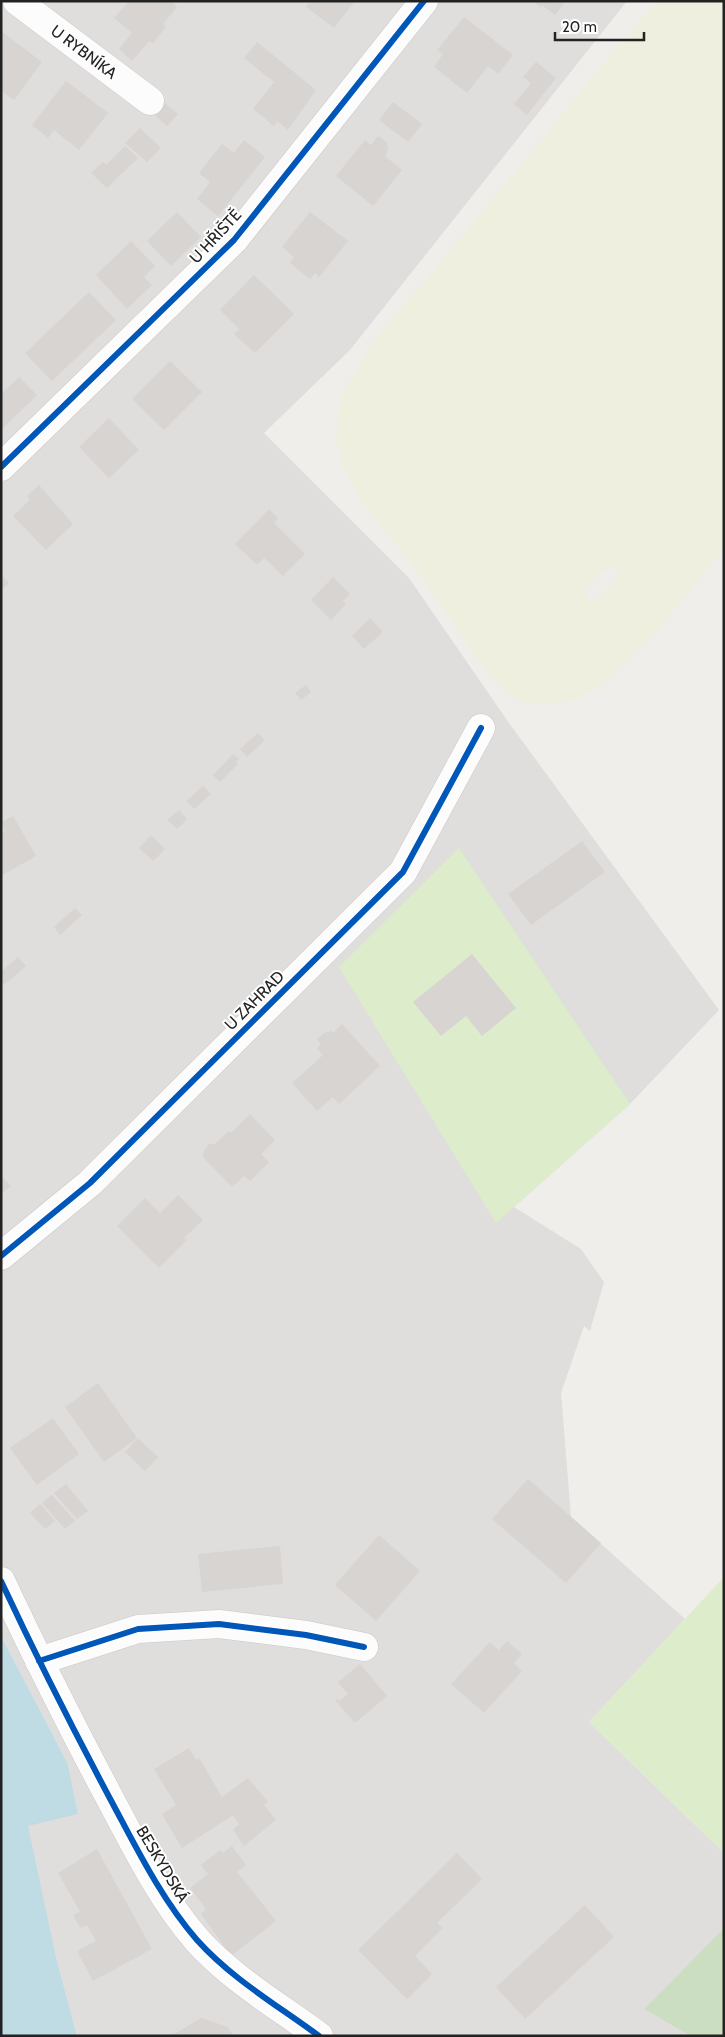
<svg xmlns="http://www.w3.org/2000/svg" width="725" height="2037" viewBox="0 0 725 2037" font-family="Cabin,sans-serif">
  <rect width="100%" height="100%" fill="#f0eeeb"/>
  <path fill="#dfdedc" d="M1,1H627L350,350L264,433L409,578L509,723L719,1010L630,1104L514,1207L581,1249L604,1282L590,1331L584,1326L561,1393L571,1517L685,1619L589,1722L724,1853V1928L644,2009L690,2036H77L56,1957L27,1825L78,1814L68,1764L1,1636Z"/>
  <path fill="#efefdf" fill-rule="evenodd" d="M656,1H724V549L654,635L597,689L578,698L551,705L526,703L509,694L488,675L411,562L362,502L342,466L336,440L338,411L344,391L373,341L431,273ZM610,567L618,571L613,583L600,596L588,602L585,586Z"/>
  <path fill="#ddeccb" d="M459,848L630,1104L496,1223L339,967Z
    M724,1577V1853L589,1722Z"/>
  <path fill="#cbdec1" d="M724,1928V2036H690L644,2009Z"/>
  <path fill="#bfdbe3" d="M1,1636L68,1764L78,1814L28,1826L56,1957L77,2036H1Z"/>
  <path fill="#d7d4d2" d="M129,1H171L177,7L163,24L166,27L153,43L149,41L132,61L119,49L132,33L114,18Z
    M310,1H355L334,28L306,7Z
    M533,1H566L555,15L542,5L540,7Z
    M464,17L513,55L498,74L488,66L467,93L434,67L443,54L437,50Z
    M1,31L42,62L14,100L1,91Z
    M257,42L316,90L288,130L277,121L274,126L253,109L274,82L244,58Z
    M536,62L556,78L527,115L514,104L531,83L523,77Z
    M66,81L108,113L79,150L54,130L48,138L32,125Z
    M155,95L178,114L167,126L145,106Z
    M393,102L422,124L408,142L379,120Z
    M140,128L161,148L147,162L125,143Z
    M378,136L387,142L388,149L385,156L402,170L373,206L336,176L365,140L371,145Z
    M244,140L265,157L218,216L197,199L210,182L199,173L222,144L234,153Z
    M125,146L138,158L107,188L91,173L103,162L106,165Z
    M177,212L201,237L171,266L147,241Z
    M310,212L348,241L319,277L315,273L310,279L290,263L294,257L282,247Z
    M131,241L155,266L144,277L152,285L127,309L96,275Z
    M254,275L294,314L255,353L234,334L239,329L220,310Z
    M89,292L116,320L52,381L25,353Z
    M170,361L202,392L164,430L132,399Z
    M19,377L37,395L1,430V394Z
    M109,418L139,450L109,478L79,447Z
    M39,485L73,524L46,550L13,516L30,500L27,496Z
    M269,509L278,518L274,523L305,554L283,576L264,558L257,565L235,544Z
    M1,575L9,583L1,590Z
    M333,577L350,594L343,601L346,604L331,620L311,600Z
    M370,618L383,632L364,649L352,636Z
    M306,685L311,692L301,700L295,693Z
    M258,733L265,740L247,757L240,749Z
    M233,754L239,759L236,762L238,764L220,782L213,775Z
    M203,786L211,794L194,809L186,801Z
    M179,810L187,819L177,829L167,820Z
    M13,816L36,856L1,876V833L5,831L1,822Z
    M151,835L165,849L153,861L139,848Z
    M582,841L605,872L531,925L508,894Z
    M75,908L82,915L60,935L54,927Z
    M472,954L516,1008L482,1036L466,1016L441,1036L413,1002Z
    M18,957L26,966L4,985L1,981V972Z
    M342,1024L380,1066L339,1104L333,1097L317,1111L292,1083L323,1055L317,1048L321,1044L317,1039L324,1033L331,1031L333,1033Z
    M250,1114L275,1140L261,1154L269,1162L250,1181L244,1176L232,1187L203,1157V1152L209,1144H215L229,1131L231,1133Z
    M1,1176L11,1186L1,1194Z
    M178,1195L203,1220L184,1238L187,1240L159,1268L117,1226L145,1198L160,1213Z
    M98,1383L137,1438L104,1462L65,1407Z
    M53,1418L79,1454L37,1485L10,1448Z
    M138,1438L158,1457L145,1471L125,1452Z
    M528,1479L601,1543L566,1583L492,1519Z
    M66,1484L88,1511L77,1519L54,1493Z
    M52,1495L75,1521L65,1529L42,1503Z
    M40,1504L55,1521L45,1529L30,1513Z
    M379,1535L420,1571L376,1621L335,1585Z
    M280,1546L283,1584L202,1592L198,1554Z
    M507,1641L522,1654L514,1663L522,1671L484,1713L451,1684L490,1642L499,1650Z
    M360,1664L387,1696L355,1723L335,1700L337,1698L339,1701L348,1694L338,1682Z
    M189,1748L196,1760L199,1758L222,1797L248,1778L268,1802L264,1805L276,1820L244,1846L233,1830L239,1824L233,1815L182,1848L162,1814L176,1805L154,1769Z
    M232,1846L246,1865L237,1872L276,1921L231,1956L201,1914L206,1909L190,1888L208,1874L201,1865L220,1850L223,1853Z
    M97,1849L152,1949L93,1981L77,1951L96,1941L87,1925L80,1928L73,1915L80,1912L58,1873Z
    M457,1853L482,1879L437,1923L443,1928L415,1956L432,1974L407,1999L358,1950Z
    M585,1905L614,1937L525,2019L496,1987Z
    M201,2018L228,2027L233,2036H171Z"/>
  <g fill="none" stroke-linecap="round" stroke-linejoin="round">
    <defs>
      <g id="minor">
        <path id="s1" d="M17,1L150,101"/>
        <path d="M1,467L234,240L424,1"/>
        <path d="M1,1256L90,1183L403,872L481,728"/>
        <path d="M1,1581C37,1658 75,1733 115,1808C139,1853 163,1901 197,1940C232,1979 277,2005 319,2036"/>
        <path d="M39,1661L138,1629L219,1624L306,1635L364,1647"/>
      </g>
    </defs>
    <use href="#minor" stroke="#c9c8c7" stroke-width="29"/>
    <use href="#minor" stroke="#fdfcfc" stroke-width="28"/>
    <defs>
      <path id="cycleway" d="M1,467L234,240L424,1
        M1,1256L90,1183L403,872L481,728
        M1,1581C37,1658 75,1733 115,1808C139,1853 163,1901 197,1940C232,1979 277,2005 319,2036
        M39,1661L138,1629L219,1624L306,1635L364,1647"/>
    </defs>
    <use href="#cycleway" stroke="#fff" stroke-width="9"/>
    <use href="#cycleway" stroke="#0057b8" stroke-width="6"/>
  </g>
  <g text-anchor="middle" stroke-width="4" stroke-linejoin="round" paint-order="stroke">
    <g font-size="16" fill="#222" stroke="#fff">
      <text dy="6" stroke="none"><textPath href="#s1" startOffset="84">U RYBNÍKA</textPath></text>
      <text transform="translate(215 236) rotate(-47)" y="6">U HŘIŠTĚ</text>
      <text transform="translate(254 1000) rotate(-45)" y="6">U ZAHRAD</text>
      <text transform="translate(163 1864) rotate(59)" y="6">BESKYDSKÁ</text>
    </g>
  </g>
  <rect width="725" height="2037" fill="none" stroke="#222222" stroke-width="5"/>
  <path d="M555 32v8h89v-8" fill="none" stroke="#222222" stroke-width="2.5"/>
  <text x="562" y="32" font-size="15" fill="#222222" stroke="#ffffff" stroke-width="4" paint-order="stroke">20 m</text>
</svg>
